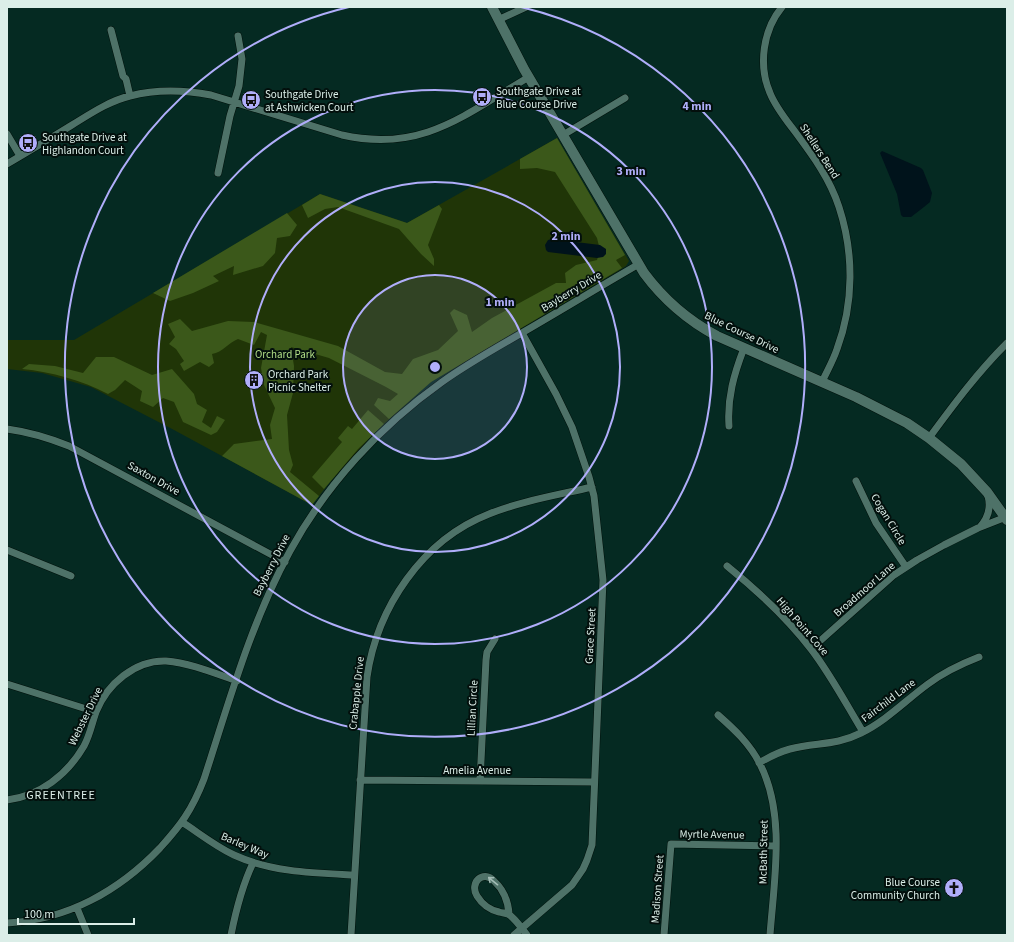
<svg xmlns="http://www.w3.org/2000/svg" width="1014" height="942" viewBox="0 0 1014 942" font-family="'Source Sans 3',sans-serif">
  <rect width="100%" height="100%" fill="#052a22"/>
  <path fill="#203507" d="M557,138L629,261L626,266L618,271L431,382L376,431L330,482L312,505L174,430L91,387L42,373L7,369V340H74L320,194L407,223Z"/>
  <path fill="#3b581a" d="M557,138L625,255L616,260L622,268L431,382L389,419L374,405L378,398L390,401L398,394L386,387L329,358L291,347L294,366L293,393L287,415L289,450L293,465L290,472L319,496L312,505L222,456L234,444L272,439L270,425L275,408L264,385L261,368L267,335L261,332L254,345L238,339C228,343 223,352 212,354L214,363L209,367L200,362L184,371L180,364L184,361L176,349L169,344L175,337L168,324L180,319L192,331L228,321L254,322L338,346L385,372L402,374L413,359L438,350L458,331L450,313L454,309L467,315L472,332L492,318L556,283H566L565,273L576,265L597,260L600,250L597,238L555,172L537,168L520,169V159Z
    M320,194L407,223L439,205L442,209L428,245L434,259V266L421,254L399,229L338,207L325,209L308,218L302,205Z
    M287,213L297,225L290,236L277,238L275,253L263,266L233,275L234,266L213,276L219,281L193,293L170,301L153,293Z
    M96,357H114L152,375L172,369L194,394L197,404L207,410L202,422L211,428L217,416L225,420L217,432L211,435L183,422L174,402L163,398L153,407L140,401L142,391L125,380L115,390L108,394C81,380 52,372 22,369L29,364L55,366L83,373Z
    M368,410L384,424L358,449L324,489L312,477L342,442L338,438L348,426L352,429Z"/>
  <path fill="#00131b" d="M882,151L921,168L923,170L932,193L930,202L924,207L911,217H903L901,215L897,194L880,153Z
    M552,239L600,245L606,249V254L603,257L597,258L548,252L546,250L545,245L548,240Z"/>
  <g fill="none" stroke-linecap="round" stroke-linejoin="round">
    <defs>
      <path id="minor" d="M782,7C763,30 758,65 770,93C776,108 787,121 796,133C813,156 830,179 839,207C854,253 854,303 837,349C833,361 827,371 822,382
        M498,20L526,7
        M111,30L123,76L126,79L130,96
        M7,134L20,156
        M563,135L625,98
        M7,164C29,151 51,138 72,125C90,114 109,101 130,96C157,89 184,90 211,95L342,135C422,153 464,115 529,77
        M218,173L230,116L239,86L242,59L238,36
        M729,426C727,398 734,374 744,348
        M7,429C29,432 49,438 69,446L285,562
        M929,438C954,404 978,372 1007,343
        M856,481L876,523L906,567
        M980,527C988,518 991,507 988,496
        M7,550L71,576
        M727,566C758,591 787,618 811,649C831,675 846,704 863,732
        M811,649L894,575L917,560L944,545L978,528L1006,517
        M7,684L96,712
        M718,715C734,729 750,744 760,764C786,815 774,880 770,935
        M759,763C769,757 779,752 790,749C816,742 835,746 861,733C886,721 906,700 928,684C944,672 961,664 979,657
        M360,780L594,782
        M480,781L486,660L487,652L495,639
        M7,800C40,796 67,775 84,746C90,735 92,723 96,712C107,684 135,660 166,661C190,663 214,673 237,681
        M182,822C199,833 215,846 234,855C271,872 313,873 354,875
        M77,908L88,935
        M509,914C508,900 504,890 494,881C483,869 469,883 477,896C482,904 490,910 499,912C502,913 506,913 508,914C514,917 523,930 527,935
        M7,923C67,920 119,891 160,848C169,838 178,828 185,817C193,805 199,792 204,779C229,702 251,622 290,551C326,485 380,426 442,382C467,364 494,349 520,334C560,311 599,287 639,264
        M231,935C236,910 242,886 253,863
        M351,935L367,677C377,608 422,540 489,514C521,501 558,495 592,487
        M514,935L572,885L583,869L587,860L592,845L603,580L594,496L589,477L572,427L556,394L522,333
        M664,935L671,844L776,846"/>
      <path id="secondary" d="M492,7L524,69L644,273C664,300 687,320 717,336L856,397L907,423L929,438L961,464L987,492L1007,520"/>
    </defs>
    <use href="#minor" stroke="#00110b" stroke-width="8"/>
    <use href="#secondary" stroke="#00110b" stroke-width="11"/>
    <use href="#minor" stroke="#4e7268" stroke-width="7"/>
    <use href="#secondary" stroke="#4e7268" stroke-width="10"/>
  </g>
  <defs><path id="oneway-shaft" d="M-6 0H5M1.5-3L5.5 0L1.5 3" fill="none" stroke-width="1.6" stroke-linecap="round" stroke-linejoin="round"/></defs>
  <use stroke="#a3bcb5" href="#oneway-shaft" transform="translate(493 881) rotate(-141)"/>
  <circle cx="435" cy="367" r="92" fill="#b0aefa" fill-opacity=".12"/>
  <g fill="none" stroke="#b0aefa" stroke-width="2">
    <circle cx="435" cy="367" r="92"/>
    <circle cx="435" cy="367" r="185"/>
    <circle cx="435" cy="367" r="277"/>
    <path d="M521 7A370 370 0 1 1 349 7"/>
  </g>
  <defs>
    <symbol id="bus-disc" viewBox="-11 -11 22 22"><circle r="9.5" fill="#b0aefa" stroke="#030f0c"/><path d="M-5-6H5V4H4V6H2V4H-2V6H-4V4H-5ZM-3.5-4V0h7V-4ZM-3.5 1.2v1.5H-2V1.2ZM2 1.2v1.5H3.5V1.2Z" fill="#111"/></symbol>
    <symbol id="building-disc" viewBox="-11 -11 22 22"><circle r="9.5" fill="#b0aefa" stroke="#030f0c"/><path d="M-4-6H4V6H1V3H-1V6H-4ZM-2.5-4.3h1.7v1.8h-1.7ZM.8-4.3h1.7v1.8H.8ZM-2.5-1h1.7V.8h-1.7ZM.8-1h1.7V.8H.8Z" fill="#111"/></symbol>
    <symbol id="church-disc" viewBox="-11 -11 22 22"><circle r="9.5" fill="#b0aefa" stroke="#030f0c"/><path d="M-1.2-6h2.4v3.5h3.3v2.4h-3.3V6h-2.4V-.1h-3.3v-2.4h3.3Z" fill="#111"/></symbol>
  </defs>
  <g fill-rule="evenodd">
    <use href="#bus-disc" x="471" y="86" width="22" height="22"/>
    <use href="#bus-disc" x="240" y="89" width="22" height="22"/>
    <use href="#bus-disc" x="17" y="132" width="22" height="22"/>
    <use href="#building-disc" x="243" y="369" width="22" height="22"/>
    <use href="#church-disc" x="943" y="877" width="22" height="22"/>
  </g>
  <g text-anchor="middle" stroke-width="4" stroke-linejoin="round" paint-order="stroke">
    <g font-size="11" fill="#dbeee8" stroke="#030f0c" text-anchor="start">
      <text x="496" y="95">Southgate Drive at<tspan x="496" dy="13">Blue Course Drive</tspan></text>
      <text x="265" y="98">Southgate Drive<tspan x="265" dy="13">at Ashwicken Court</tspan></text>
      <text x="42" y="141">Southgate Drive at<tspan x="42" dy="13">Highlandon Court</tspan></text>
      <text x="268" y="378">Orchard Park<tspan x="268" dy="13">Picnic Shelter</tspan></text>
      <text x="940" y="886" text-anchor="end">Blue Course<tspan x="940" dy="13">Community Church</tspan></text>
    </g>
    <g font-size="11" fill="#dbeee8" stroke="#030f0c">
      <text transform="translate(820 151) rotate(57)" y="4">Shellers Bend</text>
      <text transform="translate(571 291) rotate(-31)" y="4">Bayberry Drive</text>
      <text transform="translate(742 332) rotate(26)" y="4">Blue Course Drive</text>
      <text transform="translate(154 478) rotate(29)" y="4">Saxton Drive</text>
      <text transform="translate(889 519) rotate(59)" y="4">Cogan Circle</text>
      <text transform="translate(271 565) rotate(-63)" y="4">Bayberry Drive</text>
      <text transform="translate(864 589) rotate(-41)" y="4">Broadmoor Lane</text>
      <text transform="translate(803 626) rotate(49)" y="4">High Point Cove</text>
      <text transform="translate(590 636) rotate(-87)" y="4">Grace Street</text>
      <text transform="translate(356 693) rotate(-84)" y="4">Crabapple Drive</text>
      <text transform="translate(888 700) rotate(-37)" y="4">Fairchild Lane</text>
      <text transform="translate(472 708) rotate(-87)" y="4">Lillian Circle</text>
      <text transform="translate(85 716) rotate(-64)" y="4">Webster Drive</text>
      <text x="477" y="774">Amelia Avenue</text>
      <text transform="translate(712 834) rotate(1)" y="4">Myrtle Avenue</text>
      <text transform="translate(245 845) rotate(23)" y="4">Barley Way</text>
      <text transform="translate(763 852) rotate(-89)" y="4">McBath Street</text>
      <text transform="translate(657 889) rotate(-86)" y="4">Madison Street</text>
    </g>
    <g font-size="11" fill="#b1de86" stroke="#030f0c">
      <text x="285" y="358">Orchard Park</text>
    </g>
    <g font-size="12" letter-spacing="1" fill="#dbeee8" stroke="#030f0c">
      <text x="61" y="799">GREENTREE</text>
    </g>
  </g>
  <circle cx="435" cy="367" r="6" fill="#b0aefa" stroke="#030f0c" stroke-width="2"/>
  <g font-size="12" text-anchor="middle" font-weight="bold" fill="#b0aefa" stroke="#030f0c" stroke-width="4" stroke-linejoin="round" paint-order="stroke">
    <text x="697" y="110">4 min</text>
    <text x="631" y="175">3 min</text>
    <text x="566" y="240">2 min</text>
    <text x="500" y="306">1 min</text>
  </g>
  <rect width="1014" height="942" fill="none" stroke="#dbeee8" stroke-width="16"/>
  <path d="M18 918v6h116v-6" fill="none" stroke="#dbeee8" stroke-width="2"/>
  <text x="24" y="918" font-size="12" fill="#dbeee8" stroke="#030f0c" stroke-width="3" paint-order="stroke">100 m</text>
</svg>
